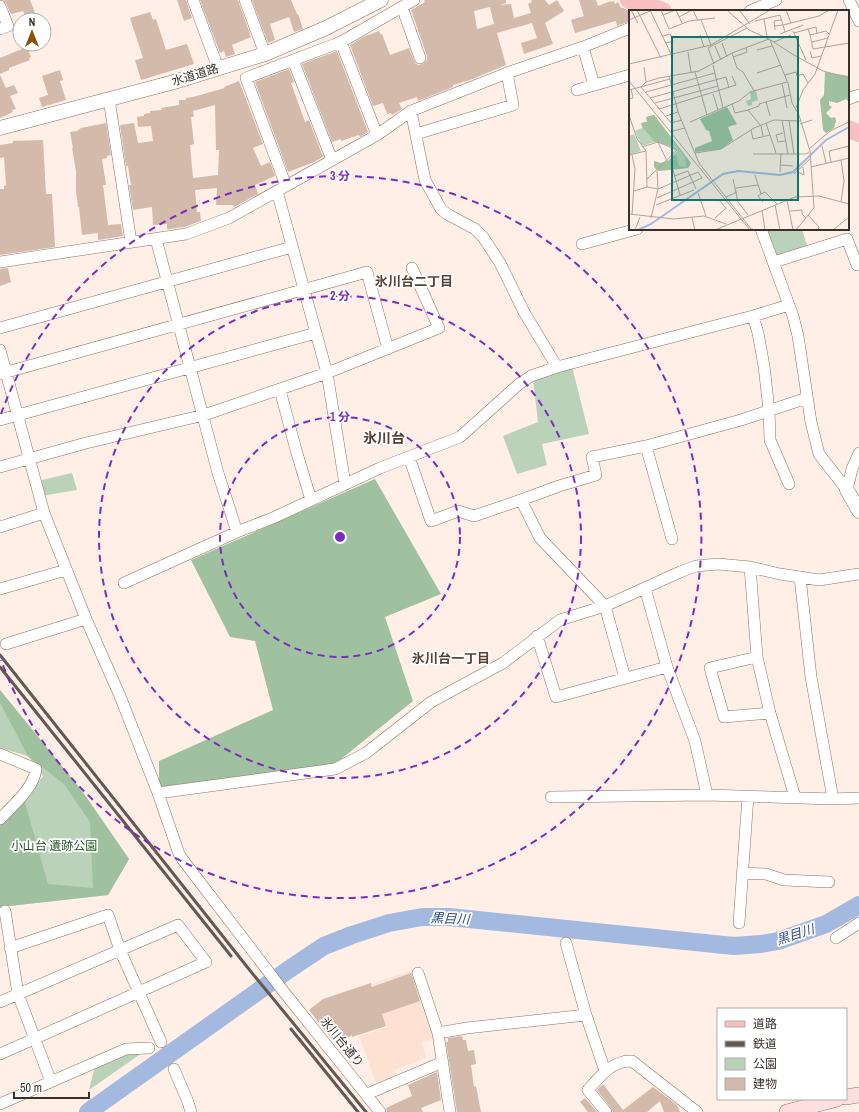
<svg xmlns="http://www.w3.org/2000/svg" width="859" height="1112" viewBox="0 0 859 1112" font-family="'Archivo Narrow','Noto Sans JP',sans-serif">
  <rect width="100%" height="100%" fill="#ffefe6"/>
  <path fill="#fde2d3" d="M413,970L436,1038L422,1042L426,1058L394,1070L396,1076L376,1083L359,1036L387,1027L372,984Z"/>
  <path fill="#bad2b9" d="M767,229H802L809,252L772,261L761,231Z
    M572,367L589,434L542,444L547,465L517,474L503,436L538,422L533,379Z
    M72,473L77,490L41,496L38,481Z
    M0,690L82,791L129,859L108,895L0,907L24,799L43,776L28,756L0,748Z
    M149,1048L89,1090L96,1062Z"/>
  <path fill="#9fc19f" d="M375,479L441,594L385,617L413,701L335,764L159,787V761L273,710L255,641L230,637L191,560Z
    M0,690L82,791L129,859L108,895L0,907V823L24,799L48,884L93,888L90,822L64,784L28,756L0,703Z"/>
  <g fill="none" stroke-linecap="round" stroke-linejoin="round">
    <path stroke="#a3b9e0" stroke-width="18" d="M88,1112L288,970L324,946L352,935L389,923L422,917H449L734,946L761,944L778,941L826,924L859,905"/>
  </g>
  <path fill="#d3baab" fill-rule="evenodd" d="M3,0H30L35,13L26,16L23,11L11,14L6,3Z
    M177,0H186L192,18L184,21Z
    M200,0H238L251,37L232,45L235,54L226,57L224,51L220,53Z
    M252,0H291L297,14H298L303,29L294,32L289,17L270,24L275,40L268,43Z
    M424,0H506V3L500,5L511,4L514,18L531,13L528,4L532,2L531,0H545L549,5L557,0L564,11L545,23L553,44L524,54L521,43L537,38L532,23L497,33L506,65L470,80L453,85V87L418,101L417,97L399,103L402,109L392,115L391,113L387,114L383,103L373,106L350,45L363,37L379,31L381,35L382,34L390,55L409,48L415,63L418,65L423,64L427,60V56L411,10L425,2ZM490,7L494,24L477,29L474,11Z
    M579,0H596L598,6L611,1V2L614,1L615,4L618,2L621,8H623L630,11V21L617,26L616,21L612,22L575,33L571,20L584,16Z
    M150,12L153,20L156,19L166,50L187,44L194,64L141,80L135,60L143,58L130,18Z
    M27,47L31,57L29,58L30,60L9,68V70L0,74V58Z
    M337,51L368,132L360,137L359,135L341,141V139L332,142L302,64Z
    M289,69L294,82L291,83L305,122L309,120L323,157L314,162L288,172L255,82Z
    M60,70L63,80L60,81L66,100L42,107L39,98L48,95L42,76Z
    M0,75L6,88L14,85L18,93L10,96L16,109L12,110L13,112L0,118Z
    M239,81L263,144L253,148L261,166L270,162L275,176L255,185L258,194L234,207L233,205H216L217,188L195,190L197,212H200L201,221L184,227L170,229H167V224L153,225L152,207L133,210L129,185H131L128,166H126L120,125L134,123L138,143L153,141L151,126L138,127L137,117L144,116V114L150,113V111L162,110L161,108L179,105V100H186V98L193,97L225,88L224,87ZM215,105L216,150H219L218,175L193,178L190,145L194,144L191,117H194L193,111Z
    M106,123L111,155L107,156V158L102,159L106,185H103L108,225L121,224L123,236L98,240V233L82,235L79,207H78L76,191V171L72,148H73L70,132L77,131L81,128Z
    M43,140L46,194H52L55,247L0,255V189H4V186L6,185L4,157L0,158V145L13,143V141Z
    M8,268L11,282L0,286V269Z
    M411,973L420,1001L382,1014L386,1026L352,1037V1035L337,1046L309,1010L323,999L371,983L372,987Z
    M462,1036L463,1040H466L468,1051L474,1050L476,1064L471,1065L474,1087L476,1086L481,1112H457L446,1042H448V1038Z
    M437,1072L441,1100L421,1108L423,1112H387L386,1108L412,1096L408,1085Z
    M603,1084L623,1110L653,1087L677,1105L680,1112H664L660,1101L647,1112H613L611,1108L597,1090Z
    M585,1098L597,1112H588L580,1102Z"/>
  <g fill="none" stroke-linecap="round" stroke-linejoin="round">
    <defs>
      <path id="minor" d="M193,0L218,68
        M245,0L265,54
        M849,0L859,21
        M0,6L8,26L0,29
        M402,7L420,58
        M750,11L776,0
        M341,42L377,135
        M583,47L594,85
        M293,60L332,160
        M577,90L630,75
        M109,99L131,242
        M848,99L859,95
        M411,111L425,180L441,209L447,214L475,229L483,237L500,263L524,312L557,367
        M416,134L513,105L507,73
        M286,186L246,78L341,42L414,0
        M277,191L327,373L345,484
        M761,229L793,316L798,336L811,422L819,454L847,490
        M156,239L218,473L237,532
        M582,244L637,229
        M0,262L186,234L229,218L377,135L411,111L507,73L583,47L630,28
        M774,262L847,239L857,265L859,264
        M753,316L758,333L764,366L769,410L770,440L789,484
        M0,328L292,247
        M0,350L44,513L86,619L120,696L158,793L179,854L183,860L284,992L380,1112
        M0,374L367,272L388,349
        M280,390L296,450L311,500
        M0,420L316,333
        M646,446L672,539
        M409,457L431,521L458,511L474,516L521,500L540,538L605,606L625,678
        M0,467L86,443L204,415L327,373L439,328L412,268
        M847,490L852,469L859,453
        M521,500L559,486L596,475L592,457L646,446L741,420L807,398
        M0,527L44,513
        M750,567L757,657L770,713L795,797
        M800,577L811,677L833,799
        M124,583L237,532L275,517L380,468L460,437L519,384L531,376L557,367L753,316L789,305
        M645,588L667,667L695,741L707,795
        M0,589L66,570
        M537,636L556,697L667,667
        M6,644L86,619
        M757,657L710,668L724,717L770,713
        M0,754L36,769C34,788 13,805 0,819
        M158,793L335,769L366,753L431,702L503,663L560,620L605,606L680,572L696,566L718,564L750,567L780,574L819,580L859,574
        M551,797L707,795L833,799L859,798
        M742,873L766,874L784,880L829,882
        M5,911L18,994L51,1082
        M739,923L748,796
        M836,938L859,923
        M566,943L586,1015L605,1071
        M10,948L108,915L120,950L161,1042
        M418,973L438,1033L450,1112
        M0,1002L178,925L206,962L0,1054
        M438,1033L467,1028L586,1015
        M174,1069L188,1102L191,1112
        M367,1094L443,1062
        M0,1104L126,1049L149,1048
        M606,1112L588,1090C600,1076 613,1060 632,1061L697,1112"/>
      <path id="tertiary" d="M0,128L174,82L265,54L326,28L381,0
        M847,490L859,511"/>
      <path id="secondary" d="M846,1097L859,1095
        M787,1112L837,1099"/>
      <path id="primary" d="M629,0L663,11
        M848,129L859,133"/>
    </defs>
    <use href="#minor" stroke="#8a7365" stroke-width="12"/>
    <use href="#tertiary" stroke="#8a7365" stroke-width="15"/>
    <use href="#secondary" stroke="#8a7365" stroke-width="16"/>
    <use href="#primary" stroke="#d4d2d1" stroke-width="18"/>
    <use href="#minor" stroke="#fff" stroke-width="11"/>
    <use href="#tertiary" stroke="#fff" stroke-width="14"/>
    <use href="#secondary" stroke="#fddfe0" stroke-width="15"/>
    <use href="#primary" stroke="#fbbec0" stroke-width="17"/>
    <path stroke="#635852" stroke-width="3" d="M0,655L248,968L366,1112
      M0,667L231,956
      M291,1029L358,1112"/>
  </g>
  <g fill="none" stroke="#7b2cbf" stroke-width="2" stroke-dasharray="7 5">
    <circle cx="340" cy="537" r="120"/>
    <circle cx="340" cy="537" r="241"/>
    <path d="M1 414A361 361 0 1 1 1 660"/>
  </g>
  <g text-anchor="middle" stroke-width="3.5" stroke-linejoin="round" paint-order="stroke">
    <g font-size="12" fill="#3b312c" stroke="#fff">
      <text transform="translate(195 75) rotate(-17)" y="4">水道道路</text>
      <text transform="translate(342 1042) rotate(51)" y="4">氷川台通り</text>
    </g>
    <g font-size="12" fill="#235427" stroke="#fff">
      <text x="54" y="850">小山台 遺跡公園</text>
    </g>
    <g font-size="13" font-weight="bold" fill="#564135" stroke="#fff">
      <text x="414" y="286">氷川台二丁目</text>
      <text x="451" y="663">氷川台一丁目</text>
    </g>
    <g font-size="13" font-style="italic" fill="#314b7e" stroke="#fff">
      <text transform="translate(450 918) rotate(3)" y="5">黒目川</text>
      <text transform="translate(795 934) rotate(-18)" y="5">黒目川</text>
    </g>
    <g font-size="14" font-weight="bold" fill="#564135" stroke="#fff">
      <text x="384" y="443">氷川台</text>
    </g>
  </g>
  <g transform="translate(629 10)">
    <rect width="220" height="220" fill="#ffefe6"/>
    <path d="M127,81L129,90L123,92V95L119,96L117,91L122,89L121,82ZM25,105L62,153L59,158L29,161L25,157V151L31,153L39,151L49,140L29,131L13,136L6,121L13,118L12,113L18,112L17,107ZM5,124L12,141L0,145V126Z" fill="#bad2b9"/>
    <path d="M196,62L220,66V92L217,89L208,93L200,91V95L203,97L197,103L202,108L206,107L207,111L205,118L197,123L194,120L191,90L195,85ZM98,97L108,114L99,117L104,130L92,139L66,142V138L83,131L80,121L77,120L71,109ZM25,105L62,153L59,158L29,161L25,157V151L31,153L39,151L47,144L50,156L57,157L56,147L43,130L42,136L26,132L14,118L12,113L18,112L17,107Z" fill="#9fc19f"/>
    <path fill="none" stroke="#a3b9e0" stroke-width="2" d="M9,220L22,214L94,164L109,161L151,165L164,162L197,130L220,117"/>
    <path fill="none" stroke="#b1a39c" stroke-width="1" d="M2,0L9,13M8,0L32,48M21,0L43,46M32,0L40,19L60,11L86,8M47,0L53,13M64,0L69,11M98,0L120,20L140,29L165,45L194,61L220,68M110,0L121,14M157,0L162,13M34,5L46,0M50,7L63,0M135,9L138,27M0,10L21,1M72,10L82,35M126,11L151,5L154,15L145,16M179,19L187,17L188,24M146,20L145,11L152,10M164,21L177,50M156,22L154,15L190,6L200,0M165,23L179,19L181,25L197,21L200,24M151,24L174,15M71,25L75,37M181,25L184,39L220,33M34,26L41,24L44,31L37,33M141,30L159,73L163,93L170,105L181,141L185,198L167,220M145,32L162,25M183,32L199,28M93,33L98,47M86,36L92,50M128,40L143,36M181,41L183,48L192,46M59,42L62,62M103,43L108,58L114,62L125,81M104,47L118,42L117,38M0,54L82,35L141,0M85,54L79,38L118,18M84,55L94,98M15,57L17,72M66,62L78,105M128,63L152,55M156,65L167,62L168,66L174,64L179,73M40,66L49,102L70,153L122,219L127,220M0,71L121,220M153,73L158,98M12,77L17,72L30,68L70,61L103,43L140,29M12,77L42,113L53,110M0,80L41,69M17,82L86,63M84,84L89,100M21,88L97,67L100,78M0,89L4,88L2,79M137,92L141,106M26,93L89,76M103,94L106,103L119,100L132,116L134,126M167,98L174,80L186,64L209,0M30,99L107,75L103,66M119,100L130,96V94L161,85M0,105L8,129L17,141M37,106L49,102M153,110L159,144M160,111L165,144M61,112L110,91L121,82L158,72M137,113L147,143M171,114L183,110M122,120L124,129L141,125M44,121L56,118M154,123L147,125L149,132L156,131M29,132L38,151M193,136L197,153M13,137L29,132L48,140L18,169M180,139L201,121L220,112M66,143L92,139L125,118L145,110L171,111M124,144H177L180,142M0,145L17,141L18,177M3,145L6,159L3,205M202,152L200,141L220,136M152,155L164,156M182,157L220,148M44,160L51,185M151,162L152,143M169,162L175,165L174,157M165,164L181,149M126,165L132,184L129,186L134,192M45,166L59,161L67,179M104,169L109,192L119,205M107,178L129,175M5,181L18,177L29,179L69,162L73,168L28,188M69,183L77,206M132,184L136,182L148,194M97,187L108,182M158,190L164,220M212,192L215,171L212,150M27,195L65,180M146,195L151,220M133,200L136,220M161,201L173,200V204L177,208M0,204L45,209L75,206L97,214M179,205L190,217L189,220M22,208L29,179L28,161M63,208L66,220M86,208L97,198L90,190M6,220L11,207M86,220L166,187L190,186L220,194M204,220L220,207"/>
    <path fill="#0f766e" fill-opacity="0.15" stroke="#0f766e" stroke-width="2" d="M43,27H169V190H43Z"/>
    <rect width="220" height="220" fill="none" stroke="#3b312c" stroke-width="2"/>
  </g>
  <circle cx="340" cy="537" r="6" fill="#7b2cbf" stroke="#fff" stroke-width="2"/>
  <g font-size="12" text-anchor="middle" font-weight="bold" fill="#7b2cbf" stroke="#fff" stroke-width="3.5" stroke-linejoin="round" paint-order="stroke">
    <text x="340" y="180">3 分</text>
    <text x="340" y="300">2 分</text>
    <text x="340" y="421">1 分</text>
  </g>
  <rect x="717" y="1008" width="130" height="92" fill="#ffffff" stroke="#b1adab"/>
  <rect x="725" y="1021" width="20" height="6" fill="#fbbec0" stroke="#b1adab"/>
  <text x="753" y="1028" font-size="12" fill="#3b312c">道路</text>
  <rect x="725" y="1041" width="20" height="6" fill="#635852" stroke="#b1adab"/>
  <text x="753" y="1048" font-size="12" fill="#3b312c">鉄道</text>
  <rect x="725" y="1058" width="20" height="12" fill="#bad2b9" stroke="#b1adab"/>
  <text x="753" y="1068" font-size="12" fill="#3b312c">公園</text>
  <rect x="725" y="1078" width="20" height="12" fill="#d3baab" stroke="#b1adab"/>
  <text x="753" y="1088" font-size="12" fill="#3b312c">建物</text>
  <g transform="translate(32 32)"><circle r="19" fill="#ffffff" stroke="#b1adab"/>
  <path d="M0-3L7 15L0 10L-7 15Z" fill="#8a5107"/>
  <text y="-6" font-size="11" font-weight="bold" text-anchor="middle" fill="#3b312c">N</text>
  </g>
  <path d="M14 1092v6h75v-6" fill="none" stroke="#3b312c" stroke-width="2"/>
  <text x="20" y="1092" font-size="12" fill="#3b312c" stroke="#ffffff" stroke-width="3" paint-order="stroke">50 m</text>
</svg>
